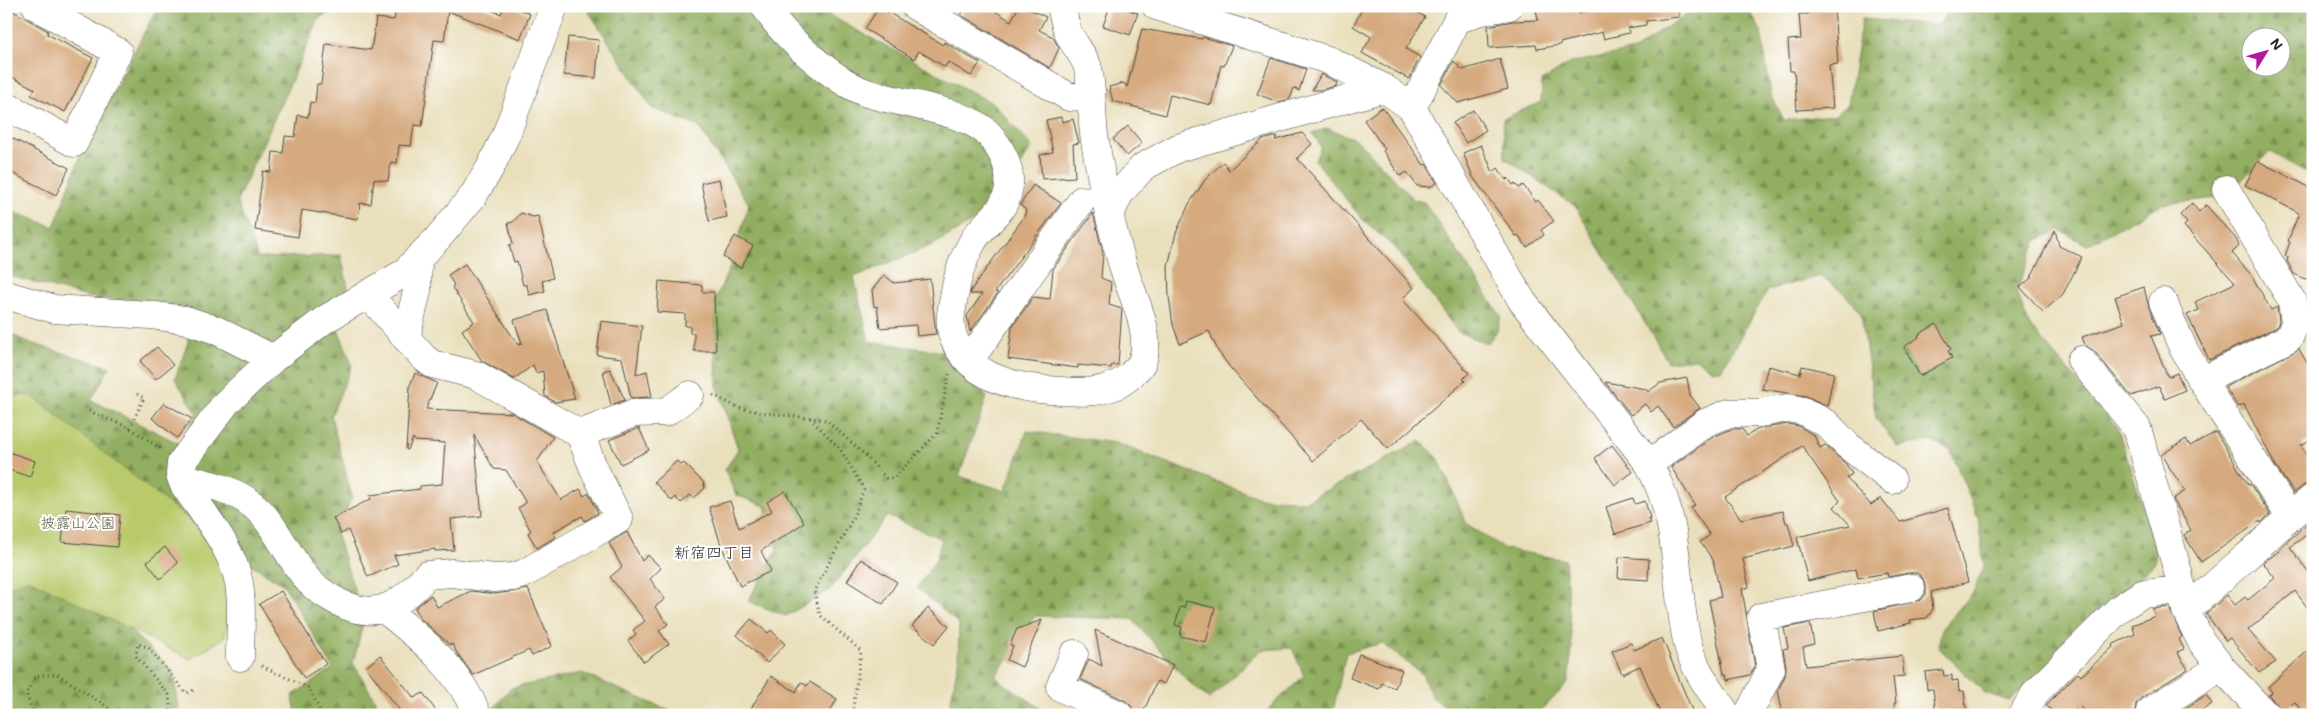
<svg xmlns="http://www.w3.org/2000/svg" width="2319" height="721" viewBox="0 0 2319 721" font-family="Mali,'Klee One',sans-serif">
  <defs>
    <pattern id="forest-firs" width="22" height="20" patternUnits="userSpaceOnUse" patternTransform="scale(1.25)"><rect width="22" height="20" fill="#92ae60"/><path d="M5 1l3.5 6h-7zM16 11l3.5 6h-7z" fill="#778e4f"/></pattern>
  </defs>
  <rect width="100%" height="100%" fill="#fff"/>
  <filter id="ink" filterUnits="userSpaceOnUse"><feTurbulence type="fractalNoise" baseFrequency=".02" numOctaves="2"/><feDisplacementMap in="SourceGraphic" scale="10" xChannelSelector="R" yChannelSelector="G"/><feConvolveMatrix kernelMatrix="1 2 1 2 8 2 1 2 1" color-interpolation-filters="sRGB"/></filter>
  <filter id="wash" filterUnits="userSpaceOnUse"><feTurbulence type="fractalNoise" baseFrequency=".0096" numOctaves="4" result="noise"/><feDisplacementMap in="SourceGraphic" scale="20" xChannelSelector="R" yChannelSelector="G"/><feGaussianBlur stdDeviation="1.12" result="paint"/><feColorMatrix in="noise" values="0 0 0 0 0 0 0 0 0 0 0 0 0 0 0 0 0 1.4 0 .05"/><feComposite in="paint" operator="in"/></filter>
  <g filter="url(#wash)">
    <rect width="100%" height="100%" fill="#e9dfbb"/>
    <path fill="url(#forest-firs)" stroke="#5e6c46" fill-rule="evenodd" d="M158,6H344L320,17L237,201L258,258L341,255L348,288L337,326L352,365L331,416L352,497L336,533L364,620L353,663L384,715H297L292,696L333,668L284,585L249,563L171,537L6,449V332L27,342L110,367L91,400L180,444L197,413L175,379L188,342L190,307L88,297L6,275V209L54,227L82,152Z
      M585,6H812L994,104L1032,147L990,211L933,245L854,277L869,341L944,352L987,397L959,476L1005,491L1027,431L1115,443L1260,498L1306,501L1421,441L1438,458L1467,524L1505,549L1565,560L1572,648L1568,683L1537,715H1457L1432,697L1422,674L1382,643L1346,653L1332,715H1262L1304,676L1292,648L1261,650L1209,699L1187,680L1132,619L1035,616L995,677L1050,715H944L949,710L958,663L959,624L917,588L936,560L942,539L887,516L831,589L786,616L748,601L777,550L765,506L736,495L725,470L738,449L717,385L714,302L730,267L749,204L699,127L652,108Z
      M1950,6H2313V176L2270,152L2225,197L2162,204L2087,245L2060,230L2037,240L2016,291L2030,326L2117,427L2156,546L2155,563L2009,701L1985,693L1938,647L1942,628L1973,593L1984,567L1978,518L1950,449L1930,441L1897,447L1876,418L1861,313L1844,293L1821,276L1768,290L1721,370H1713L1696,359L1668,362L1575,206L1505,158L1503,119L1541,102L1542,81L1570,63L1634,50L1686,14L1714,8L1751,13L1761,31L1771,95L1784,120L1835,115L1848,104L1862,19L1939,25ZM2252,38H2282V68H2252Z
      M1327,128L1357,140L1414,200L1424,202L1501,316L1497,331L1487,344L1458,332L1397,250L1362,219L1315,160L1321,147L1313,133Z
      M6,549L111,612L173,671L180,715H6Z
      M582,673L679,715H487L511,688Z"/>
    <path fill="#b9ca6c" stroke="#727a4c" d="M6,395L32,396L196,525L228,574L231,615L224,638L190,659L29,579L6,588Z"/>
    <g id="blocks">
      <path fill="#d6aa7f" d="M396,6H481L501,14L504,6H511L530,14L520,39L448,11L444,41L434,40L422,126L414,125L411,146L399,145L397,163L391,162L388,181L374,179L371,204L360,203L358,219L302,210L298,237L255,230L263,171L271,172L273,152L283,153L285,136L295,137L298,115L308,117L310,102L315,103L317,84H321L326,44L371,50L376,18L394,20Z
        M966,6H987L1011,21L1019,6H1023L1046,17L1039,30L1053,37L1059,48L1050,68L961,15Z
        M1110,6H1118L1138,13L1130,35L1103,26Z
        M1364,6H1407L1425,17L1406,49L1420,57L1409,79L1362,53L1371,37L1353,26Z
        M1551,6L1554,13L1578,7L1579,13L1606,6H1679V17L1646,21V25L1628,28L1629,33L1604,39L1602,32L1560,43V45L1537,49L1536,45L1489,48L1488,26L1513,21L1538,20L1536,9Z
        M1834,6L1838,64L1829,65L1833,108L1797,110L1794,71H1790L1788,40L1801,39L1799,14H1808V8Z
        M879,7L943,45L944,42L980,63L971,76L948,62L945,67L919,51L914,59L865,29Z
        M11,10L48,31L47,34L93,58L65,112L31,95L35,89L6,74V19Z
        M1142,29L1202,39L1203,37L1232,46L1224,66L1221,65L1211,105L1170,95L1165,115L1113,101L1109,87L1124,83L1127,87Z
        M568,37L599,40L596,78L564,75Z
        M1271,58L1306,69L1299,91L1294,88L1290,99L1278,102L1257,94Z
        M1500,59L1508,89L1458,103L1441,85L1454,61L1462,70Z
        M1321,74L1337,82L1336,86L1320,90H1312Z
        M1382,107L1424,165L1426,164L1437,183L1430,187L1417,186L1407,172L1400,176L1383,151L1385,149L1364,120Z
        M1473,110L1486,130L1466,143L1453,123Z
        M1061,117L1062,122L1073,119L1079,143L1073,144L1075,177L1042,179L1040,155L1053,152L1046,120Z
        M1128,126L1142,143L1127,156L1113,139Z
        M1302,133L1312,144L1297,158L1414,288L1402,299L1469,373L1463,379L1465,381L1388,449L1361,419L1313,461L1232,370L1218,351L1209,331L1180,344L1173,325L1169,297L1168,266L1176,233L1189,204L1205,180L1223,162L1229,170L1262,140L1277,136L1275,140Z
        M6,135L69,168L56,195L6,170Z
        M1481,145L1493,172L1498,168L1506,180L1508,178L1513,185L1515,184L1519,188L1523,185L1536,202L1538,200L1554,221L1541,230L1544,235L1527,247L1518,235L1516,236L1473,177L1463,153Z
        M2258,161L2309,187L2313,180V268L2308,280L2294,274L2287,261L2288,257L2285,256L2290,242L2288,241L2299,213L2245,185Z
        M719,179L727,217L709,221L701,183Z
        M1033,185L1061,203L995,292L998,293L970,332L967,316L982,294H970L971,290L1024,217L1026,210L1020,205Z
        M2192,203L2199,212L2206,205L2236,239L2239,246L2232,253L2252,276L2271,310L2277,307L2279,321L2277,327L2209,360L2187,315L2199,310L2195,302L2235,283L2184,226L2187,223L2180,215Z
        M521,213L533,217L538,216L553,278L542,281L545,291L529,295L527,285H523L517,261L514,262L509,245L513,244L508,223L513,222Z
        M1093,213L1103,254L1101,278L1111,282L1109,305L1122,309L1118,365H1112L1111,368L1078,365V368L1008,359L1012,327L1033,297L1050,299L1053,269Z
        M2055,230L2059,246L2082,257L2063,294L2043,312L2020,287L2030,279Z
        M735,236L753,246L741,268L723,257Z
        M465,264L518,345L522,343L514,320L547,310L575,399L555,402L545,396L543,371L536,373L533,365L514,379L482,361L462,330L474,322L452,287L454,285L448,275Z
        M884,275L894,283L930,279L936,334L917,336L916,325L880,328L877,306L874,307L872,290Z
        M659,281L702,285V292H714L716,351H694V333H690V326H685V314L657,312Z
        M2144,287L2149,308L2160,334L2151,336L2168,377L2177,373L2185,390L2165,399L2159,386L2131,396L2095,352L2085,345L2082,337L2124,323L2115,297Z
        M601,321L642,326L636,374L647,371L652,397L631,398L622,358L597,355Z
        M1936,324L1951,349L1948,351L1952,358L1920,376L1904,347L1919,337L1918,335Z
        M157,347L173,365L156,379L140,361Z
        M2299,349L2313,373V438L2301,445L2310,460L2306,462L2313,474V483L2304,485L2294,493L2276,467L2244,404L2238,407L2225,387Z
        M1768,366L1800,374L1802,366L1834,373L1827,406L1806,396L1762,389Z
        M610,369L625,400L611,405L603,371Z
        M415,373L437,383L426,409L512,413L553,437L537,462L561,500L580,489L584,496L589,493L598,513L585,521L582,516L553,532L556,537L537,548L528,533L531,531L518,508L526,503L506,470L494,469L474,435L482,516L451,519L454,550L435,551V549L394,555L398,564L368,577L348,530L341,534L333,518L371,499L370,495L420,489V486L442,484L445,443L415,441L413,438L408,450L406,449L410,385Z
        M1687,378L1690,395L1700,408L1673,427L1658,406L1651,412L1645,404L1631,415L1605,382L1646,389L1648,392L1660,383Z
        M164,403L192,419L177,438L152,418Z
        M1788,424L1798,426L1814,435L1820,448L1825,445L1846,464L1852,474L1846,478L1871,505L1881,498L1900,522L1948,508L1968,582L1931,592L1933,609L1927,618L1910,620L1911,623L1878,631L1874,611L1921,600L1926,594V586L1922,577L1917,573H1909L1888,577L1887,573L1858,578L1856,569L1808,581L1797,537L1850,525L1834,507L1840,501L1802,446L1725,497L1741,519L1783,511L1786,523H1788L1794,546L1743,559L1749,587L1742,589L1755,667L1750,675L1728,680L1727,674H1724L1709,600L1721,597L1713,560L1700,542L1710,535L1691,508L1695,505L1671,467L1713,437L1732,429H1742L1747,436L1758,429Z
        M639,428L649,450L621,464L609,440Z
        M2216,432L2248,485L2250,484L2270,514L2261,523L2260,521L2201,562L2184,535L2191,530L2173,499L2185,491L2161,455L2186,439L2190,446Z
        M1612,445L1633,472L1615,485L1595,458Z
        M6,451L35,461L30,477L6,469Z
        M677,461L681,465L684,463L703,482L705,488L694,498L690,495L681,503L675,497L672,501L654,482Z
        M785,491L804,523L761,551L771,571L740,586L721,545L709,507L730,501L739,528L772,511L767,502Z
        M1633,498L1635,504L1645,501L1650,518H1648L1650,523L1615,534L1606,507Z
        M66,509L120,515L117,547L62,542Z
        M2313,518V530L2290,547L2313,578V615L2295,591L2248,630L2276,662L2259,673L2230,638L2226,641L2206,614L2227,595L2235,605L2245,597L2248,600L2275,578L2263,563L2279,551L2278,550Z
        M627,532L642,561L648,555L661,568L650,579L665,599L655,607L668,624L659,631L669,644L644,662L628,641L636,634L633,630L645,621L610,577L622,567L609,543Z
        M165,547L178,563L160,579L147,562Z
        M1619,557L1649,559L1648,580L1618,578Z
        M861,559L897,582L883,604L847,581Z
        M528,589L552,646L532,656L529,650L473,675L457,653L452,644L450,645L421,619L415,608L431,595L437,607L471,591L495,594Z
        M281,591L326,664L304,678L259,604Z
        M1186,601L1215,608L1206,642L1180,636L1182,627L1175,625L1180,607L1184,608Z
        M2169,607L2182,637L2179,639L2184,649L2177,652L2188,669L2141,698L2136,704L2135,715H2088L2079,706L2070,715H2056L2046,705L2078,673L2081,676L2113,647L2112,645L2135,634L2132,625L2155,616L2152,609Z
        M928,608L949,626L934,644L912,626Z
        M751,619L768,633L771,630L785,644L767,663L737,635Z
        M1042,620L1022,667L1007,660L1013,646L1010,645L1017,629Z
        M1810,623L1814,644L1803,647L1806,666L1902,656L1904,676L1893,677L1896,703H1894L1895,715H1783L1778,690L1785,676L1786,667L1783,649L1788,648L1784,628Z
        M1095,630L1173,665L1164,684L1157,681L1142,715H1134L1132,707L1126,701L1080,679L1089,659L1102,666Z
        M1662,638L1694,715H1661L1640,666L1622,674L1612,651L1631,643L1634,650Z
        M2313,646V715H2305L2295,702L2281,712L2269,695L2272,692L2268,687Z
        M1359,654L1402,670L1395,688L1382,683L1379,689L1350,678Z
        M380,655L414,698L423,693L439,715H392L399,709L366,667Z
        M1943,670L1944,676L1952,675V681L1958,680L1959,691H1964L1967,715H1936L1933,689H1927L1925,672Z
        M771,676L796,692L801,682L807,686L810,682L837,699L828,715H747Z
        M2206,695L2212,704L2194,715H2174Z"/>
    </g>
  </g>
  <g filter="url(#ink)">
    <use href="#blocks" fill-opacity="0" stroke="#484641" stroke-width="1"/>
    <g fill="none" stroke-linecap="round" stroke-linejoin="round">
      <defs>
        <path id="minor" d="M765,6C781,35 835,82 867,93C901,104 971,110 992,138C1010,161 1017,188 998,212C990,222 979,230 973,241C963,258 957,277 954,297C951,312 948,325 954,339C968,374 1005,385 1039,389C1069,392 1108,398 1132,374C1135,370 1140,367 1142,362C1152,335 1136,304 1127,278C1113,237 1102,184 1095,141C1091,120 1093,83 1087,65C1083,54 1073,44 1068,32C1065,24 1063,15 1061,6
          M915,6L1069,97L1090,95
          M1156,6L1328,60L1384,88L1412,108L1522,301L1649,464C1682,525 1673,577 1687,641C1693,669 1712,692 1727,715
          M6,106L74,143L118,52L36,6
          M1412,108L1457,20L1477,12L1509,6
          M1111,212L1120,193L1143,167L1178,148L1384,88
          M6,295L54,309L150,315L186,320L216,330L273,359
          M2163,302L2183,348L2202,381L2289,515
          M406,338L417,291L418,258
          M2081,360L2137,428L2178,572L2186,611L2201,641L2221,667L2266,715
          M969,361L1082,200
          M2202,381L2289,338L2295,323L2292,301L2226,189
          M580,434L634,413L666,412L690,395
          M1649,464L1705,423L1729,413H1760L1788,408L1803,411L1827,424L1847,445L1892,480
          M182,478C206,483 233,489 253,505C276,524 287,556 307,579C313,587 323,593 331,598C372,623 397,609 427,575L452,573L494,578L513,577L523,574L619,519L594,469L580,434L476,375L432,364L423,357L368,294
          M384,609C421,638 460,670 477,715
          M2186,611C2210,588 2236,566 2261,544C2278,528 2294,512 2313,498
          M1074,654L1060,687L1119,715
          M240,657C240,633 243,607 239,583C232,547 204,515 184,485L180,475L181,463L226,403L273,359L324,320L404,273L438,238L473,196L490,168L506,135L554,6
          M2150,711L2221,667
          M1748,715L1771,669L1761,617L1911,588
          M2022,715L2036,692L2120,608L2142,594L2181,590"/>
      </defs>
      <use href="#minor" stroke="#484641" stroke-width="29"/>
      <path stroke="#484641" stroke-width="3" stroke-dasharray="1 4" stroke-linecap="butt" d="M713,395L739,408L759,412L826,420L866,456L886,478H894L937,433L949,374
        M89,411L130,428L163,450
        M810,418L840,449L864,489L854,516L814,591L820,615L861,651L852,715
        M130,428L144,398L135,393
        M262,666L309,688L322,715
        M34,715L26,693L36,676L57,674L106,706L115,715
        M171,715L169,695L136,656L138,644L148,647L186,693L194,690"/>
      <use href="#minor" stroke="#fff" stroke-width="28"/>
    </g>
  </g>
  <g text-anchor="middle" stroke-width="4" stroke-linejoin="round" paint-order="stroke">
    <g font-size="15" fill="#565b3e" stroke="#fff">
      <text x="78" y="528">披露山公園</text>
    </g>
    <g font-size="16" fill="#2b2b2b" stroke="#fff">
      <text x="714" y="558">新宿四丁目</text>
    </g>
  </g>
  <rect width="2319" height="721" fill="none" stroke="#fff" stroke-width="25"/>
  <g transform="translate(2266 52) rotate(53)"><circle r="24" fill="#ffffff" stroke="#aaaaaa"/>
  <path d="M0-4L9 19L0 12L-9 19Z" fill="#b5179e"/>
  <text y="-8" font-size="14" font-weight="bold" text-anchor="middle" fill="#2b2b2b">N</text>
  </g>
</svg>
